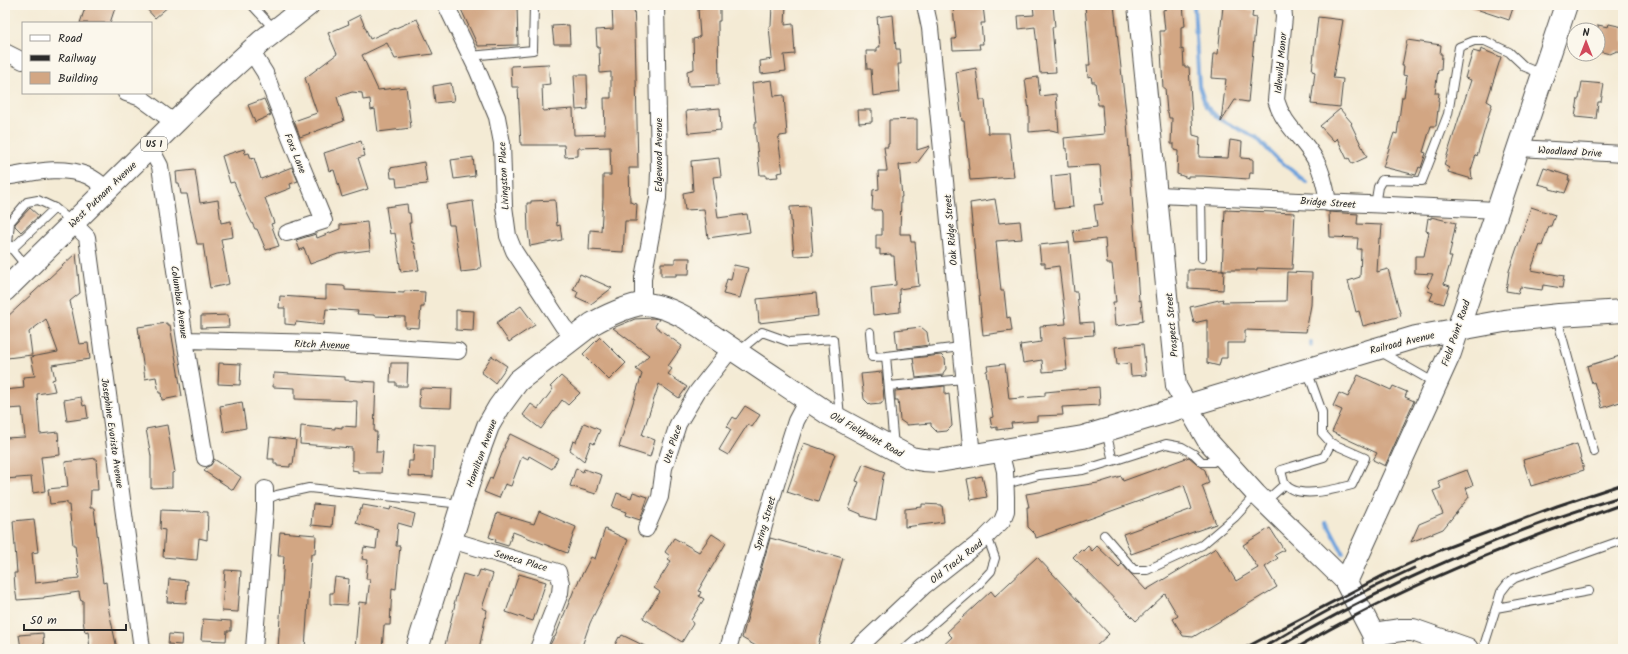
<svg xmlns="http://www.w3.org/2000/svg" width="1628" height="654" viewBox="0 0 1628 654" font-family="Kalam,sans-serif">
  <rect width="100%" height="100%" fill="#fbf7ec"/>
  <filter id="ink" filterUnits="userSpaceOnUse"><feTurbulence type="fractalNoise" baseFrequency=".025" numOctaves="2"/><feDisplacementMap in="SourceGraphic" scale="8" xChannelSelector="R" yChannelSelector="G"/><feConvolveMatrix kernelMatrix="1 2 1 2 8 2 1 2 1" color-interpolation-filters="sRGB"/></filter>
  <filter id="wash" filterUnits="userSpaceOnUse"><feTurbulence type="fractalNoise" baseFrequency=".012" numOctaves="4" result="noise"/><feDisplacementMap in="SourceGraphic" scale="16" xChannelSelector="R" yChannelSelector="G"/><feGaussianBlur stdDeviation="0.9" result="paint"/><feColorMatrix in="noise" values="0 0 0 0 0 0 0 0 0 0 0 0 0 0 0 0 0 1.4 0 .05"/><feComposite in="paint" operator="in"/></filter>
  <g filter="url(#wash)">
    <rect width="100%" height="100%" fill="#f4ebd5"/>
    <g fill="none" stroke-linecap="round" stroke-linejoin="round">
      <path stroke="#70a3dc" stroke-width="4" d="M1194,5L1199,86L1206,106L1219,119L1257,138L1275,157L1306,182
        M1311,346V342
        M1327,522L1343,553
        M1397,647L1404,649"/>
    </g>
    <g id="blocks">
      <path fill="#d2a683" d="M86,5H116L110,23H80Z
        M143,5H170L155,18Z
        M459,5H517L518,45L478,46Z
        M612,5H634L635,30L638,168H629L630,202L637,204L636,221H625L623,252L589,250L590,230L601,231L603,199V175H611L610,147L578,148V156L565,157L564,145H521L518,87H512L511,66L548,64L550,84L542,85L543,111L573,109L574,135L605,134L604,98H611V72L600,73L599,47H597L596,30L613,29Z
        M772,5H786L785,25L793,24L795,54L784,55L786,71L761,74L760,61L772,59L769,26H771Z
        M1033,5H1053L1055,27H1052L1056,72L1040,73L1035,27L1019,29L1018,16L1034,15Z
        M1085,5H1114L1127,122L1139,301L1141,300L1143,321L1139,322V323L1115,326L1113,302H1116L1112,264H1107L1105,239L1075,242L1073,230L1097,227L1094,205L1103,204L1100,165L1068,167L1067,148L1065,149L1064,138L1104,134L1102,105H1098L1095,82H1092L1091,76L1088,77L1087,65H1090Z
        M1165,5H1183L1185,26L1181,27V50L1183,49L1184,67H1189L1193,135L1200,137L1199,157L1228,158L1230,140L1242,142L1241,158L1253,159V173H1250L1249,179L1203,176H1188V178L1177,174L1178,151L1174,150V144H1171L1172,118H1169L1168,112H1167L1165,88H1163L1160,31H1165L1163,10L1166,9Z
        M1470,5H1514L1509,20L1470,7Z
        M983,6L985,23H981L983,44H979L980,49L953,50L952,39H955L956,38L953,8Z
        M1223,6L1253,10L1252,17L1256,18L1248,102L1235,100L1221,122L1226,79L1211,78L1213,54H1218Z
        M720,7V21H718V24L719,85L688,86L687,71L694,69L693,39L698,38V37L700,36L698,9Z
        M360,15L370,39L417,19L433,54L395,59L387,43L362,55L378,90L406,87L411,128L378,132L375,109L371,110L370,99L363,100L362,93L352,92L337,97L344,121L300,137L294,121L317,113L305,78L337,54L328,33L349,24L348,21Z
        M893,15L896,49H900L901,64H898L900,92L873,96L871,69H867L866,51H877V47H880L877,17Z
        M1318,17L1343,20L1333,78L1343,79L1340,107L1311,104L1315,72L1312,71Z
        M1609,24L1623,27V52L1617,51L1610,54L1598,51V25L1608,27Z
        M569,25L570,44H554L552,26Z
        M1407,40L1441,45L1440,54H1442L1441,70H1438L1435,93H1439L1438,101H1439L1436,126H1431L1423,152L1426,153L1421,168L1419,167L1416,175L1383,167L1394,133L1397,134L1402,97H1404L1407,76L1403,75L1404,66H1402Z
        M1481,49L1501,57L1487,101L1492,104L1477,156L1476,155L1471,170L1472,179L1448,172L1449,168L1444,165L1471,80L1465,78L1469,64L1473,51L1480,53Z
        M976,68L980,100H985L988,133H1009L1014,177L970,180L964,121H962L956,72Z
        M574,75H587L588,109L576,110Z
        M1038,77L1040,96L1056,94L1059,132L1051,130L1029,132V111L1025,79Z
        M772,80L774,96L784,95L787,135L780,136V137L778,138L783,172L777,173L778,177L766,178V175H760L755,130V123H756L752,83Z
        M1582,82L1604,84L1601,102H1598L1596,119L1575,117L1578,99H1579Z
        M451,83L454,101L435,103L433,86Z
        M264,99L271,115L255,122L248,105Z
        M720,108L721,130L690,133L688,132L686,111Z
        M1340,109L1352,123L1351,124L1367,157L1352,164L1349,158L1347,159L1337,138L1334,141L1320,126Z
        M858,110H872V122L859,123Z
        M917,119V150L930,146L917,163L899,165L902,197H901L900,234H910L911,242H915L919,286L899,289L900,312L873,315L871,288L896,285L894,256H891V254L880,255V249H876V235H882V213L881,210H872L873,190L879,189L878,171H887L884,147H888V144H889V120Z
        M361,141L365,156L358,158L368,189L342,197L334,170L329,171L324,153Z
        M244,149L245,154L249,153L251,159L254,158L261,179L292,167L298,181L290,184L291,188L265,198L274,223L271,224L279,246L266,250L257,229H255L246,211L234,182L230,183L222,156Z
        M473,157L475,176L454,179L451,160Z
        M719,158L721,176L713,177L718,218L747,214L750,232L708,238L704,209L685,210L683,193L693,191L691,161Z
        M424,162L427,184L397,187L396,178H391L390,168Z
        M1544,168L1569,176L1568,180H1570L1565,193L1550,189V187L1538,184Z
        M195,170L200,203L218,200L221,223L231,221L233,237L221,239L229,284L210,288L203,244H197L187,194H181L179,183H177L176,172Z
        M1070,174L1073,207L1054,209L1051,176Z
        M995,199L999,223L1020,221L1022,239L996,241L1001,291H1004L1007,318L1010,317L1012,331L983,335L970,203Z
        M555,200L557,226L560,225L562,240L530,246L528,231L527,203H531V201Z
        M473,201L481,268H478V270L461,272L454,225H449L446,205Z
        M407,204L408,213H410L411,223H409L412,243H414L419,270L401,272L395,233L390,234L386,207Z
        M809,206L813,255L794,256L790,207Z
        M1531,207L1555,215L1551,226H1549L1542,246L1540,245L1531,270L1564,276L1562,288L1543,285L1542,290L1520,287L1518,293L1506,291L1509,271Z
        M30,208L39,216L21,232L15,226V224Z
        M1225,210L1295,213L1292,269L1257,268V270H1222Z
        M1329,212L1358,214L1357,224L1382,225L1381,238H1379L1377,272L1388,269L1401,316L1363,326L1359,311L1356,312L1348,281L1360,277L1361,249H1357L1358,238L1330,237Z
        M1431,217L1456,223L1449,257H1452L1444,284L1450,286L1444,304L1430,300L1433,293L1428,291L1429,288L1427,286L1433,274L1415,273V256H1424L1429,232L1426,231L1428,218L1431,219Z
        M367,222L370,250L338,254L310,264L304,248L300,250L296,240L316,234L317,238L340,229V225Z
        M1069,242L1074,292H1077L1080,323L1093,322L1094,335L1064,337L1067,370L1043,372L1042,360L1023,363L1020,345L1041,342L1040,326L1066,324L1059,266L1045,268V263H1041L1039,245Z
        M76,253L80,293L70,301L79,344L88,343L90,359L52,365L55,379L52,380L55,391L37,394L40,434L58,432L60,455L41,457L45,491L33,493L31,477L5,479V438L25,437L22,408L7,409V407H5V390L24,388L23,377L35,376L31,357L58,352L46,319L29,332L32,355L7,358L5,356V319Z
        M675,258H690L689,274H676V276H661V263H675Z
        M734,265L748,268L740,298L723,294L727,279L731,280Z
        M1194,269L1224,270L1223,290L1188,288V270H1194Z
        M1287,272L1312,273L1311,305L1306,332L1245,330V343H1227V358H1221L1219,366L1207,363V320L1194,323L1190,307L1223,299L1222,302L1286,301Z
        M580,274L612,288L591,304L576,297L578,292L573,290L574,288Z
        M326,285L343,286L345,287V290L404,293V291L425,292L424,307H421L419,328L405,327V317L374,316V315L357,314L358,311L326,309L324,325L296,322L295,325L285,324V308H279L280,296L326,299Z
        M816,293L818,316L759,323L757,299Z
        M521,306L535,325L509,342L496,323Z
        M456,310L474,311L473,331L456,330Z
        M228,315L229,327L201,328V316Z
        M653,318L659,319L655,326L682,346L668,366L672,369L668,374L687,387L679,398L659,384L642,435L655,440L650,457L619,447L642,374L636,369L649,355L613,328L635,319Z
        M167,323V325H170L182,396L162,400L161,393H159L156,377L145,379L138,327Z
        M921,327L927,332L929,345L897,349L895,330Z
        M600,337L626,363L609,380L583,354Z
        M1143,344L1146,375L1131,376L1130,363L1117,365L1115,347Z
        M941,355L945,359L946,369L943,373V375L916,378L913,358Z
        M1623,355V401L1602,408L1594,382L1592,383L1587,366Z
        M492,356L507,366L495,383L481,372Z
        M219,363L241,364L240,385L218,384Z
        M391,363H408L407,386H396V382H390Z
        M1005,364L1009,399L1045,396V392L1099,387L1100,405L1062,407L1063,415L1037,416V421L1011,423L1012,428L997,430V427L992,428L990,418L993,417L986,371L988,370L987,366Z
        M882,372L884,400L881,404L870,405L864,399L861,374Z
        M274,373L345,377V380L376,382L374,432H377L376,452H383L381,473H358V471L352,470V448L300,444L301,426L335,429V427L342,428V426L356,427L357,401L295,399V388L273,387Z
        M1358,375L1391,390L1393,386L1407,392L1405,397L1414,401L1385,466L1373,460L1377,453L1332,432L1342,410L1333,406L1339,393L1348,397Z
        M561,376L580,393L568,405L562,400L541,429L523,415L531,404L538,409L553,389L550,387Z
        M945,386V395L949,394L952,426L947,431L937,432L931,426V423L907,425L900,420L898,400H895V391Z
        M420,388L452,389L451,408L419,407Z
        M81,397L83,406L86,405L88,418L67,421L64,400Z
        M242,402L246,428L224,432L220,406Z
        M745,406L760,415L752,427L748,424L728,455L719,450L731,430L727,427L733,417L736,419Z
        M584,423L600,430L594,444L591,442L584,461L570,450L573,441L576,442Z
        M167,425L175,472L172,473V487L151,488V456L146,429Z
        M510,434L558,458L552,469L529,456L528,459L522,456L511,486L505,484L499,498L484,492L490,478L492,479L505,446H504Z
        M270,437L296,440L293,464H290V467L277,466V464H274V459H268Z
        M804,443L835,454L818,502L787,492Z
        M414,444L434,446L433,477L408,476L409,461H413Z
        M1577,444L1584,470L1531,486L1523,460Z
        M1189,457L1205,470L1209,483L1202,486L1216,524L1131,554L1123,534L1192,509L1184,485L1036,538L1035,534L1028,527L1027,507H1029L1026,494L1098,483L1121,476L1123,481Z
        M96,458L98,490H91L90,508H94L103,583L106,582L109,611L117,649H90L88,631L85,632L83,621V600L81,601L80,598L79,592L44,597V598L17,600L15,588L14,573H17L13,521L34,519L38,552L32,553L35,583L79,578L75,545H73L69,505H67V502L50,504L48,489L68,487L65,462Z
        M214,459L241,477L233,490L204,471L207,467L211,465Z
        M863,464L885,472L883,477L876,520L861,516V514L849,509L859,482L856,481Z
        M576,468L583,472L584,469L602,475L596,494L570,486Z
        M1467,470L1473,485L1466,488L1469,497L1443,529L1411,542L1419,524L1443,514L1433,491L1441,488L1438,481Z
        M982,476L987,497L971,500L967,479Z
        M633,492L648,497L640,520L625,515L626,512L612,507L617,493L631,498Z
        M313,504L334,506L332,527L311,525Z
        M922,504L942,505L944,522L905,527V509L922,507Z
        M363,505L386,509L390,510L391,507L415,514L412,527L398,523L396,546H400L396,589L392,588L390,625H384L382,649H355L359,602L367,603L370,579H366L368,560L362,559L364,547L376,549L378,530L356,523L360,509H362Z
        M161,510L208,512L207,540L199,538L197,560L163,557L165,530L160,529Z
        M539,511L576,527L567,553L513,532L508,546L495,542L496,540L489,537L497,513L534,524Z
        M1270,528L1284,550L1275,555L1278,558L1265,567L1277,587L1193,637L1183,636L1173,619L1178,616L1165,594L1136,621L1073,557L1081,549L1083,551L1088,546L1092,551L1097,546L1119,567L1122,564L1146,590L1216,548L1236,581L1258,568L1243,545Z
        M605,529L628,540L618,564L619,565L590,623L581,649H548L554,637H555L574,590L591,557L595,559Z
        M280,532L316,535L315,554H311L305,649L278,648L284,556H278Z
        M712,534L726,543L698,591L701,592L699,596L704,599L691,620L693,624L682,642L643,618L660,592L654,588L671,561L668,559L670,556L665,552L674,538L699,552Z
        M770,538L843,558L817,649H761L742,638Z
        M1037,557L1109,634L1093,649H939L952,637L947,632L991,591L995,596Z
        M225,570L241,571L238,612L222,611Z
        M480,570L493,574L482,608L487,610L479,649H444L455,604H454L463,574L477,578Z
        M519,574L546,582L533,621L506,612Z
        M335,577L349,579L347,605L330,604V593H333Z
        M169,579L188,581L186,603L167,602Z
        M203,619L231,621V631H227L226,641L201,640Z
        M43,633L44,649H21L19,635Z
        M169,634L182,635L181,645L168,644Z
        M622,635L651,649H613L619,637L620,638Z"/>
    </g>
  </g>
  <g filter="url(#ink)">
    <use href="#blocks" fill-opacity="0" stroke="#494844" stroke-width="1"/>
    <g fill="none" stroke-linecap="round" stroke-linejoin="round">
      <defs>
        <path id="service" d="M252,5L275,30
          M470,56L533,50L534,5
          M1201,196L1202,258
          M1375,205L1378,187L1382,180L1422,181L1448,114L1459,47L1474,41H1485L1509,52L1525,67L1542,74
          M12,249L55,208
          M27,267L8,244L10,222L27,202L38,200L55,208L72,222
          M1559,315L1560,329L1594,452
          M870,332L872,357L886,356L894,447
          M1379,351L1435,383
          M738,352L762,332L790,342L833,339L840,417
          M886,356L961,347
          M1307,370L1322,412V433L1331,443L1365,458L1352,485C1336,489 1294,501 1284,482C1283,479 1282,474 1281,470L1324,457L1331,443
          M889,386L964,379
          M1106,431L1112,457L1116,460L1166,444L1182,447L1194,454L1202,462H1213L1222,456
          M1006,484L1039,475L1083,470L1116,460
          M265,500L277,495L309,488L462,504
          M1265,502L1285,484
          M1104,535L1134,570H1147L1202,545L1235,517L1256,494
          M1496,608L1589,591
          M904,649L978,585L991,571L995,558L987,536
          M1483,649L1501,592L1508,583L1515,578L1623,540"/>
        <path id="minor" d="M446,5L477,69L497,117L502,143L504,206L508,236L514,251L563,326L574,338
          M925,5L930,28L972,456
          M1283,5L1284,17L1276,100C1283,125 1303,138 1315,159C1323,173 1326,188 1328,203
          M251,51L265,73L291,140L324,221L287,233
          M5,52L23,61
          M126,93L141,98L175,123
          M150,147L160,166L185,340L205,458
          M1518,148L1623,154
          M5,177C31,173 60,165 86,175C94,178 101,185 108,189
          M1158,195C1271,199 1384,205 1497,210
          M73,223L87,237L142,649
          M643,303V278L658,198L659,171L656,5
          M185,340L325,343L458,351
          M646,529L660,497L664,468L678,424L697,392L731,349
          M451,540L558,572L561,583L560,593L538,649
          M254,649L265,509V489
          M728,649L777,481L796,421L807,400
          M857,649L924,586L985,538L1002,521L1006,511V497L1005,471L1000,451"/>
        <path id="tertiary" d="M1138,5L1176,386L1207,440L1256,494L1346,582"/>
        <path id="secondary" d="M1373,634L1401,630H1413L1467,649
          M417,649L478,453L488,426L499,407L518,381L592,324C602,318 633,303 645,304C660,305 673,311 686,318L829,414L911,458L923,460L939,461L1083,437L1416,337L1504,321L1559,315L1623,311
          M1376,649L1373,634L1346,582L1450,353L1566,5"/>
        <path id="primary" d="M5,290L208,90L262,41L308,5"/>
      </defs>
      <use href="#service" stroke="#494844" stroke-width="10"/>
      <use href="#minor" stroke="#494844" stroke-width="18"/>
      <use href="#tertiary" stroke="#494844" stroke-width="22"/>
      <use href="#secondary" stroke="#494844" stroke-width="24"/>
      <use href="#primary" stroke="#494844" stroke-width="24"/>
      <use href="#service" stroke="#fff" stroke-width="8"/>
      <use href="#minor" stroke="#fff" stroke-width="16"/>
      <use href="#tertiary" stroke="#fff" stroke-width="20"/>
      <use href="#secondary" stroke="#fff" stroke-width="22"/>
      <use href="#primary" stroke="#fff" stroke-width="22"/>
      <path stroke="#2b2b2b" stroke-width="3" d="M1243,649L1384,575L1438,551L1557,506L1623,484
        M1261,649C1310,619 1361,592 1414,568
        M1275,649C1384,585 1502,533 1623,496
        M1295,649C1398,588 1510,544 1623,504"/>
    </g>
  </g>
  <g text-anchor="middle" stroke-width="3" stroke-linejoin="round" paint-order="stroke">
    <rect fill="#fbf7ec" stroke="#696865" stroke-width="1" x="141" y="137" width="26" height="14" rx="3"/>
    <g font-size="9" font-weight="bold" fill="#2b2b2b">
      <text x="154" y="147">US 1</text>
    </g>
    <g font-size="10" fill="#2b2b2b" stroke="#fbf7ec">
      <text transform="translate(1280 63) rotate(-85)" y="4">Idlewild Manor</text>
      <text transform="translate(1570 151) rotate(3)" y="4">Woodland Drive</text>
      <text transform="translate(296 153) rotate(68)" y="4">Foxs Lane</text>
      <text transform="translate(658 155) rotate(-90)" y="4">Edgewood Avenue</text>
      <text transform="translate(503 176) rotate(-93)" y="4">Livingston Place</text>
      <text transform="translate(102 194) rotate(-44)" y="4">West Putnam Avenue</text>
      <text transform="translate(1328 202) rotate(4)" y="4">Bridge Street</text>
      <text transform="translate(950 230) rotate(-95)" y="4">Oak Ridge Street</text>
      <text transform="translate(180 302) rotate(82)" y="4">Columbus Avenue</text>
      <text transform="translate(1171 325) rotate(-95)" y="4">Prospect Street</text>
      <text transform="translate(1455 333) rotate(-71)" y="4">Field Point Road</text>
      <text transform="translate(1402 342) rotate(-14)" y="4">Railroad Avenue</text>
      <text transform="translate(322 344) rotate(2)" y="4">Ritch Avenue</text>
      <text transform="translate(113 433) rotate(82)" y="4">Josephine Evaristo Avenue</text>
      <text transform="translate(867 434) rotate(29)" y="4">Old Fieldpoint Road</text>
      <text transform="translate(672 444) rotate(-72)" y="4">Ute Place</text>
      <text transform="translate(481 453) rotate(-70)" y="4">Hamilton Avenue</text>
      <text transform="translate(764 523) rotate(-74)" y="4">Spring Street</text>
      <text transform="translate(521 560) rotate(16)" y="4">Seneca Place</text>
      <text transform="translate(956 561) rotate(-38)" y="4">Old Track Road</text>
    </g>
  </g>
  <rect width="1628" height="654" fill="none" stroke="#fbf7ec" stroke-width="20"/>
  <rect x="22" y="22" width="130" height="72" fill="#fbf7ec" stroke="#a8a59f"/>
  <rect x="30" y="35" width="20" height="6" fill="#ffffff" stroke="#a8a59f"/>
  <text x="58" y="42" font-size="12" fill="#2b2b2b">Road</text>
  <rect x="30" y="55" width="20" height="6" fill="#2b2b2b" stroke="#a8a59f"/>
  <text x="58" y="62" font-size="12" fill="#2b2b2b">Railway</text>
  <rect x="30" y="72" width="20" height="12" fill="#d2a683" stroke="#a8a59f"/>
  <text x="58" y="82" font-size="12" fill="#2b2b2b">Building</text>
  <g transform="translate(1586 42)"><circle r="19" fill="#fbf7ec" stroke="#a8a59f"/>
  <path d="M0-3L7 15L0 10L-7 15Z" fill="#d1495b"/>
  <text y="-6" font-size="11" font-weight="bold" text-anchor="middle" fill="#2b2b2b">N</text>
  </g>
  <path d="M24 624v6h102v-6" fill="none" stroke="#2b2b2b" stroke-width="2"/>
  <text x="30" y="624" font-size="12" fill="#2b2b2b" stroke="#fbf7ec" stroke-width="3" paint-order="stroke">50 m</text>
</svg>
